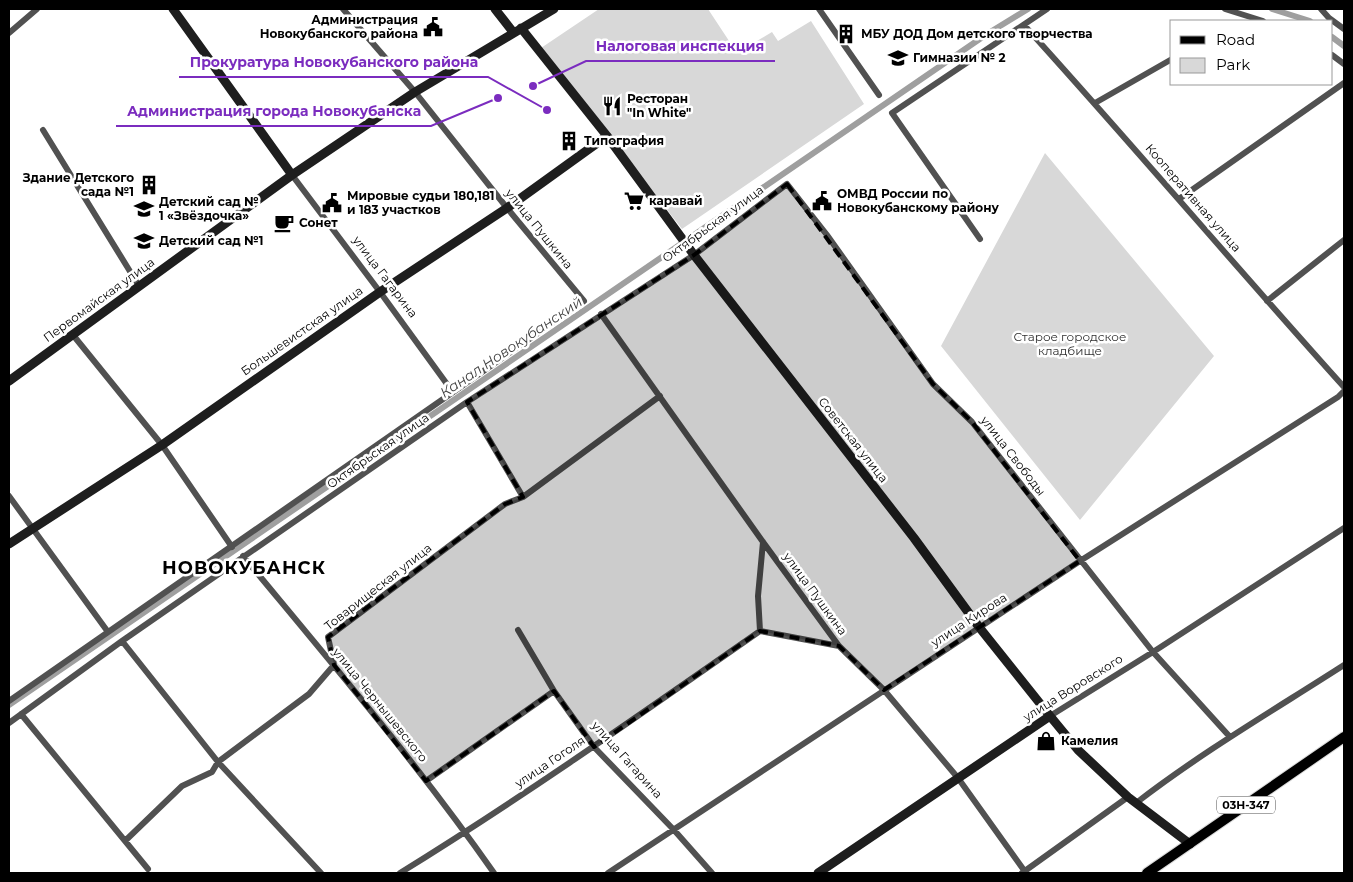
<svg xmlns="http://www.w3.org/2000/svg" width="1353" height="882" viewBox="0 0 1353 882" font-family="Montserrat,sans-serif">
  <rect width="100%" height="100%" fill="#fff"/>
  <path fill="#d8d8d8" d="M599,9H708L737,53L772,32L778,41L811,21L864,104L682,229L541,48Z
    M1045,153L1214,356L1080,520L941,346Z"/>
  <g fill="none" stroke-linecap="round" stroke-linejoin="round">
    <path stroke="#9f9f9f" stroke-width="6" d="M1272,9L1310,21
      M1332,37L1344,46
      M9,705L987,34L1028,9"/>
    <defs>
      <path id="primary" d="M1147,873L1344,737"/>
    </defs>
    <use href="#primary" stroke="#dbdbdb" stroke-width="12"/>
    <path stroke="#515151" stroke-width="6" d="M819,9L879,95
      M1225,9L1263,21
      M1321,9L1329,18L1344,29
      M1024,25C1132,144 1236,267 1344,387
      M9,33L37,9
      M1332,55L1344,64
      M1095,103L1172,59
      M43,130L139,286
      M292,175L380,292L452,391
      M1179,199L1344,83
      M980,239L892,113L1047,9
      M1267,301L1344,240
      M601,314L763,542L839,646L884,690L958,778L1026,873
      M73,335L162,445L232,547
      M467,402L523,497
      M9,496L108,632
      M243,556C329,660 417,763 494,873
      M518,630L554,691L594,747L674,830L712,873
      M760,631L839,646
      M122,641L218,762L321,873
      M9,701L584,301L507,208L415,92L343,9
      M21,714L148,869
      M1050,716L1153,652L1344,528
      M9,723L122,641L467,402L694,255L787,184L827,235L933,384L972,422L1153,652L1230,737
      M426,781L554,691
      M1136,803C1202,752 1274,710 1344,665
      M126,840L182,786L212,772L218,762L309,694L334,665L328,637L505,504L523,497L660,396
      M400,873C523,797 641,714 760,631L758,596L763,542
      M608,873L1080,561L1338,397L1344,391
      M1022,873L1128,797"/>
    <path stroke="#1e1e1e" stroke-width="9" d="M173,9L292,175
      M495,9L513,32
      M521,28L607,136L694,255L914,538L979,627L1050,716L1078,750L1128,797L1190,844
      M9,381L292,175L415,92L554,9
      M9,544L162,445L380,292L507,208L607,136
      M818,873L1050,716"/>
    <use href="#primary" stroke="#000" stroke-width="10"/>
  </g>
  <path fill="#000" fill-opacity="0.2" stroke="#000" stroke-width="4" stroke-dasharray="10 6" stroke-linejoin="round" d="M787,184L933,384L972,422L1080,561L884,690L839,646L760,631L594,747L554,691L426,781L334,665L328,637L505,504L523,497L467,402L694,255Z"/>
  <defs>
    <symbol id="civic-bare" viewBox="-9 -9 18 18"><path d="M-.6-6.5H3V-4.5H.6V-3L4-1V1h2V6H-6V1h2V-1L-.6-3ZM-1.2 2.5V6h2.4V2.5Z" fill="#000" stroke="#fff" stroke-width="2.5" paint-order="stroke"/></symbol>
    <symbol id="building-bare" viewBox="-9 -9 18 18"><path d="M-4-6H4V6H1V3H-1V6H-4ZM-2.5-4.3h1.7v1.8h-1.7ZM.8-4.3h1.7v1.8H.8ZM-2.5-1h1.7V.8h-1.7ZM.8-1h1.7V.8H.8Z" fill="#000" stroke="#fff" stroke-width="2.5" paint-order="stroke"/></symbol>
    <symbol id="school-bare" viewBox="-9 -9 18 18"><path d="M0-5L7-2L0 1L-7-2ZM-4 1L0 2.5L4 1V4Q0 6-4 4Z" fill="#000" stroke="#fff" stroke-width="2.5" paint-order="stroke"/></symbol>
    <symbol id="restaurant-bare" viewBox="-9 -9 18 18"><path d="M-5-6h1v4h1v-4h1v4h1v-4h1v5L-1.5 .5V6h-2V.5L-5-1ZM5-6V6H3V1.5H1.5Q1.5-4 5-6Z" fill="#000" stroke="#fff" stroke-width="2.5" paint-order="stroke"/></symbol>
    <symbol id="supermarket-bare" viewBox="-9 -9 18 18"><path d="M-6-5.5h2.5l.6 2H6L4.5 2H-2.5L-4.4-4H-6ZM-1.5 3.2a1.3 1.3 0 1 0 .1 0ZM3 3.2a1.3 1.3 0 1 0 .1 0Z" fill="#000" stroke="#fff" stroke-width="2.5" paint-order="stroke"/></symbol>
    <symbol id="cafe-bare" viewBox="-9 -9 18 18"><path d="M-5.5-4.5H6V0H3Q3 3.5 0 3.5H-2.5Q-5.5 3.5-5.5 0ZM3-3.2v2h1.7v-2ZM-6 4.5H4V6H-6Z" fill="#000" stroke="#fff" stroke-width="2.5" paint-order="stroke"/></symbol>
    <symbol id="shop-bare" viewBox="-9 -9 18 18"><path d="M-5-2.5h2.3a2.7 3.5 0 0 1 5.4 0H5L5.5 6h-11ZM-1.5-2.5h3a1.5 2.3 0 0 0-3 0Z" fill="#000" stroke="#fff" stroke-width="2.5" paint-order="stroke"/></symbol>
  </defs>
  <g fill-rule="evenodd">
    <use href="#civic-bare" x="419" y="13" width="28" height="28"/>
    <use href="#building-bare" x="832" y="20" width="28" height="28"/>
    <use href="#school-bare" x="884" y="44" width="28" height="28"/>
    <use href="#restaurant-bare" x="598" y="92" width="28" height="28"/>
    <use href="#building-bare" x="555" y="127" width="28" height="28"/>
    <use href="#building-bare" x="135" y="171" width="28" height="28"/>
    <use href="#supermarket-bare" x="620" y="187" width="28" height="28"/>
    <use href="#civic-bare" x="808" y="187" width="28" height="28"/>
    <use href="#civic-bare" x="318" y="189" width="28" height="28"/>
    <use href="#school-bare" x="130" y="195" width="28" height="28"/>
    <use href="#cafe-bare" x="270" y="209" width="28" height="28"/>
    <use href="#school-bare" x="130" y="227" width="28" height="28"/>
    <use href="#shop-bare" x="1032" y="727" width="28" height="28"/>
  </g>
  <g text-anchor="middle" stroke-width="5" stroke-linejoin="round" paint-order="stroke">
    <rect fill="#fff" stroke="#4c4c4c" stroke-width="1" x="1217" y="796.5" width="58" height="17" rx="4"/>
    <g font-size="11" font-weight="bold" fill="#000">
      <text x="1246" y="809">03Н-347</text>
    </g>
    <g font-size="12" font-weight="bold" fill="#000" stroke="#fff" text-anchor="start">
      <text x="418" y="24" text-anchor="end">Администрация<tspan x="418" dy="14">Новокубанского района</tspan></text>
      <text x="861" y="38">МБУ ДОД Дом детского творчества</text>
      <text x="913" y="62">Гимназии № 2</text>
      <text x="627" y="103">Ресторан<tspan x="627" dy="14">"In White"</tspan></text>
      <text x="584" y="145">Типография</text>
      <text x="134" y="182" text-anchor="end">Здание Детского<tspan x="134" dy="14">сада №1</tspan></text>
      <text x="837" y="198">ОМВД России по<tspan x="837" dy="14">Новокубанскому району</tspan></text>
      <text x="347" y="200">Мировые судьи 180,181<tspan x="347" dy="14">и 183 участков</tspan></text>
      <text x="649" y="205">каравай</text>
      <text x="159" y="206">Детский сад №<tspan x="159" dy="14">1 «Звёздочка»</tspan></text>
      <text x="299" y="227">Сонет</text>
      <text x="159" y="245">Детский сад №1</text>
      <text x="1061" y="745">Камелия</text>
    </g>
    <g font-size="12" fill="#000" stroke="#fff">
      <text transform="translate(1193 198) rotate(49)" y="4">Кооперативная улица</text>
      <text transform="translate(713 224) rotate(-36)" y="4">Октябрьская улица</text>
      <text transform="translate(539 229) rotate(51)" y="4">улица Пушкина</text>
      <text transform="translate(385 277) rotate(53)" y="4">улица Гагарина</text>
      <text transform="translate(99 300) rotate(-36)" y="4">Первомайская улица</text>
      <text transform="translate(302 331) rotate(-35)" y="4">Большевистская улица</text>
      <text transform="translate(853 440) rotate(52)" y="4">Советская улица</text>
      <text transform="translate(378 451) rotate(-35)" y="4">Октябрьская улица</text>
      <text transform="translate(1013 456) rotate(52)" y="4">улица Свободы</text>
      <text transform="translate(378 587) rotate(-38)" y="4">Товарищеская улица</text>
      <text transform="translate(815 594) rotate(54)" y="4">улица Пушкина</text>
      <text transform="translate(969 620) rotate(-33)" y="4">улица Кирова</text>
      <text transform="translate(1073 688) rotate(-32)" y="4">улица Воровского</text>
      <text transform="translate(380 705) rotate(51)" y="4">улица Чернышевского</text>
      <text transform="translate(627 760) rotate(48)" y="4">улица Гагарина</text>
      <text transform="translate(550 762) rotate(-34)" y="4">улица Гоголя</text>
    </g>
    <g font-size="12" fill="#2f2f2f" stroke="#fff">
      <text x="1070" y="341">Старое городское<tspan x="1070" dy="14">кладбище</tspan></text>
    </g>
    <g font-size="14" font-style="italic" fill="#404040" stroke="#fff">
      <text transform="translate(511 347) rotate(-34)" y="5">Канал Новокубанский</text>
    </g>
    <g font-size="18" font-weight="bold" letter-spacing="1" fill="#000" stroke="#fff">
      <text x="244" y="574">НОВОКУБАНСК</text>
    </g>
  </g>
  <path fill="none" stroke="#7b2cbf" stroke-width="2" d="M533 86L586 61H775M547 110L488 77H179M498 98L431 126H116"/>
  <g fill="#7b2cbf" stroke="#fff" stroke-width="2">
    <circle cx="533" cy="86" r="5"/>
    <circle cx="547" cy="110" r="5"/>
    <circle cx="498" cy="98" r="5"/>
  </g>
  <g font-size="14" text-anchor="middle" font-weight="bold" fill="#7b2cbf" stroke="#fff" stroke-width="5" stroke-linejoin="round" paint-order="stroke">
    <text x="680" y="51">Налоговая инспекция</text>
    <text x="334" y="67">Прокуратура Новокубанского района</text>
    <text x="274" y="116">Администрация города Новокубанска</text>
  </g>
  <rect width="1353" height="882" fill="none" stroke="#000000" stroke-width="20"/>
  <rect x="1170" y="20" width="162" height="65" fill="#ffffff" stroke="#999999"/>
  <rect x="1180" y="36" width="25" height="8" fill="#000000" stroke="#999999"/>
  <text x="1216" y="45" font-size="15" fill="#000000">Road</text>
  <rect x="1180" y="58" width="25" height="15" fill="#d8d8d8" stroke="#999999"/>
  <text x="1216" y="70" font-size="15" fill="#000000">Park</text>
</svg>
